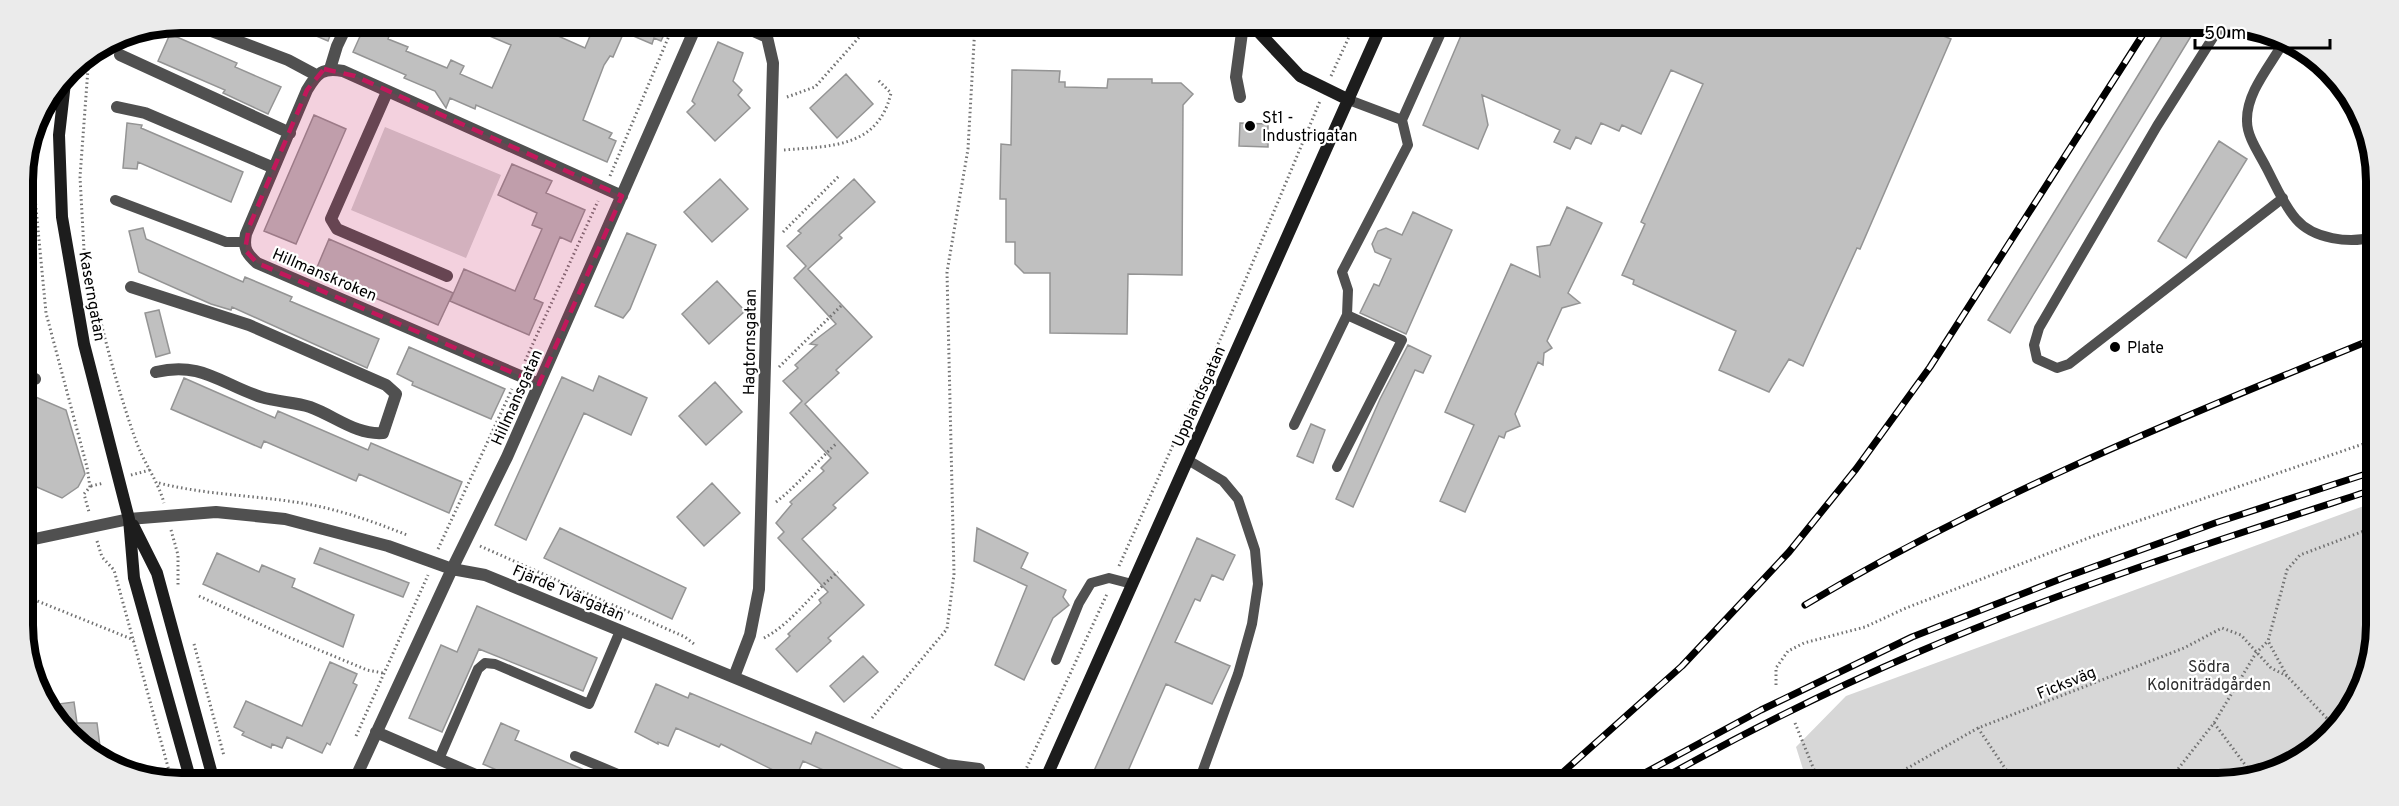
<svg xmlns="http://www.w3.org/2000/svg" width="2399" height="806" viewBox="0 0 2399 806" font-family="Overpass,sans-serif">
  <rect width="100%" height="100%" fill="#fff"/>
  <path fill="#d7d7d7" d="M385,127L501,175L466,258L351,210Z
    M2372,503L2371,666L2350,713L2315,751L2228,783L1807,782L1796,747L1846,696Z"/>
  <path fill="#c0c0c0" stroke="#949494" stroke-width="1.5" d="M286,23H335L328,41Z
    M366,23H394L388,39L408,47L406,51L447,68L451,60L464,66L460,74L492,88L511,45L459,23H529L585,48L595,24H669L661,41L654,38L652,44L624,32L613,57L610,56L604,65L583,120L612,133L609,138L616,141L607,162L476,105L475,109L450,98L446,108L435,91L404,78L406,75L353,52Z
    M1465,26L1838,27L1852,33L1854,27H1945L1941,35L1951,39L1860,249L1857,248L1803,366L1789,359L1769,392L1719,370L1736,331L1633,284L1634,280L1622,275L1645,224L1641,222L1703,84L1671,70L1641,134L1622,125L1619,131L1601,123L1591,144L1576,137L1570,149L1554,142L1560,130L1482,95L1488,125L1478,149L1423,125Z
    M2167,28H2196L2010,333L1988,320Z
    M170,34L237,63L235,67L281,87L268,114L223,93L225,90L158,61Z
    M718,42L743,53L733,81L742,90L738,95L750,108L715,141L687,112L695,104L692,101Z
    M1012,70L1060,71L1059,82H1065V87L1107,88L1108,79H1152V83H1181L1193,94L1183,105L1182,275L1128,274L1127,334L1050,333V273H1024L1015,264V242H1006V199H1000L1001,144L1011,145Z
    M846,74L873,104L837,138L810,108Z
    M314,115L346,129L296,244L264,231Z
    M127,123L142,125L141,128L243,172L231,202L138,162L137,169L123,168Z
    M1240,123L1268,124V147L1239,146Z
    M2219,141L2247,159L2186,258L2158,241Z
    M512,164L552,181L546,193L585,210L571,242L560,237L534,299L543,303L529,335L450,301L464,269L515,291L542,229L532,225L537,213L498,195Z
    M720,179L748,209L712,242L684,212Z
    M854,179L875,202L839,235L842,238L808,269L872,337L836,370L839,373L805,404L868,473L833,505L836,508L802,539L864,605L828,638L831,641L797,672L776,649L790,636L788,634L821,603L819,600L828,592L778,538L784,532L776,523L792,504L790,502L824,471L821,468L831,458L790,413L802,401L783,381L798,368L795,365L817,345L810,344L836,324L794,278L806,266L787,246L801,233L798,231Z
    M1567,207L1602,223L1568,293L1580,303L1562,308L1547,341L1552,348L1544,353L1543,365L1538,362L1515,414L1520,426L1506,432L1504,438L1499,436L1465,512L1440,501L1474,425L1445,412L1511,264L1540,277L1537,247L1550,245Z
    M1413,212L1452,230L1406,334L1360,313L1374,284L1379,286L1391,259L1375,252L1372,244L1378,231L1386,228L1402,235Z
    M143,228L146,239L243,282L245,277L292,297L290,301L379,339L367,368L232,307L231,310L211,304L139,272L129,231Z
    M627,233L656,245L630,309L623,318L595,306Z
    M329,239L453,293L438,325L315,272Z
    M717,281L745,311L709,344L682,314Z
    M159,310L170,353L156,357L145,313Z
    M1408,345L1431,356L1423,373L1415,370L1353,507L1336,499L1380,399Z
    M409,347L505,389L491,419L412,385L413,382L397,374Z
    M599,376L647,398L631,435L584,413L526,540L495,525L562,377L593,391Z
    M184,378L275,418L278,411L368,450L371,443L462,482L449,513L359,474L356,481L264,441L261,448L171,409Z
    M715,382L742,412L706,445L679,416Z
    M24,392L66,410L85,474L78,487L62,498L25,482Z
    M1311,424L1325,430L1313,463L1297,456Z
    M712,483L740,513L704,546L677,517Z
    M560,528L686,588L672,619L544,558Z
    M977,528L1028,553L1021,568L1066,590L1063,597L1069,605L1053,618L1024,680L995,665L1027,586L974,561Z
    M1197,538L1235,555L1223,580L1212,575L1200,601L1195,599L1175,642L1230,666L1212,704L1166,684L1124,780H1090Z
    M320,548L409,583L403,597L314,563Z
    M217,553L259,572L262,565L295,579L292,587L354,615L343,647L203,584Z
    M477,606L597,658L583,691L479,649L442,732L409,718L441,645L457,652Z
    M863,656L878,672L844,702L830,686Z
    M330,662L357,674L353,683L357,685L330,745L327,743L322,753L287,737L282,748L272,744L271,748L242,735L244,732L234,727L246,701L302,726Z
    M656,684L688,698L690,693L811,744L816,732L927,780H846L803,761L796,777L780,770L779,773L721,744L719,747L676,728L668,746L658,742V744L635,732Z
    M74,702L77,723H97L101,754L62,730L50,705Z
    M501,723L519,731L515,740L605,779H517L483,764Z"/>
  <g fill="none" stroke-linecap="round" stroke-linejoin="round">
    <path stroke="#727272" stroke-width="3" stroke-dasharray="1.5 3" stroke-linecap="butt" d="M1331,76L1354,26
      M787,97L815,87L870,25
      M34,123L31,156L46,313L87,467L90,487L84,494L89,512
      M784,150C831,146 878,148 891,93L877,79
      M610,176L674,24
      M783,232L840,175
      M84,250L80,177L89,55
      M86,259C100,321 115,382 136,441C144,463 158,481 164,503
      M525,361L598,201
      M779,367L842,305
      M131,475L150,470
      M159,483C206,495 253,495 301,503C338,509 372,521 407,535
      M91,486L104,483
      M776,502C799,484 816,462 837,443
      M171,530L178,555V585
      M97,541L102,557L114,570L171,778
      M480,546L685,637L694,644
      M438,549L512,389
      M1119,566L1227,324L1320,101
      M25,596L134,640
      M199,596L288,637L367,670L383,673
      M764,638C794,622 811,593 838,572
      M194,644L224,756
      M1776,685V668L1788,651L1804,643L1865,627L1906,608L2091,537L2372,441
      M872,718L947,629L954,574L947,272L968,149L975,25
      M1795,723L1819,782
      M2214,723L2252,774
      M1978,728L2015,783
      M2336,728L2287,676L2268,641L2287,570L2300,555L2372,528
      M356,736L428,575
      M1021,780L1107,594
      M1883,782L1978,728L2184,648L2222,628L2241,635L2271,668L2287,676
      M2167,783L2214,723L2256,653L2268,641"/>
    <path stroke="#505050" stroke-width="10" d="M2219,28L2157,126L2039,328L2034,345L2037,359L2057,368L2069,364L2283,198
      M2283,43C2270,66 2246,93 2247,121C2247,137 2259,153 2266,167C2275,184 2283,204 2296,219C2313,239 2350,244 2373,237
      M1402,120L1444,26
      M115,200L226,242H244
      M1294,425L1347,315
      M1188,460L1223,481L1238,499L1255,550L1258,584L1252,624L1238,674L1199,781
      M1337,467L1402,340L1347,315L1348,290L1342,272L1408,145L1402,120L1349,100
      M1056,660L1079,603L1091,583L1109,578L1132,584
      M575,756L630,779
      M439,759L478,669L485,663L495,664L589,704L620,631"/>
    <path stroke="#505050" stroke-width="12" d="M190,23L288,60L316,75
      M120,55L290,133
      M330,69L337,46L348,23
      M387,92L331,219L337,229L447,276
      M1240,97L1236,77L1243,25
      M117,107L145,113L274,168
      M131,287L249,325L386,385L396,394L383,433C356,435 335,416 310,407C295,402 277,402 261,397C221,384 201,361 156,372
      M24,374L35,379
      M539,384L257,263C247,254 243,249 246,234L307,90C317,73 323,67 343,71L622,196
      M25,541L129,519L216,512L285,519L388,546L452,569L485,575L947,765L979,769
      M734,677L750,635L759,589L773,63L767,37L738,24
      M376,732L485,779
      M355,779L452,569L507,457L697,24"/>
    <path stroke="#1d1d1d" stroke-width="12" d="M1252,25L1300,76L1349,100
      M66,74L59,135L62,217L84,344L129,519L134,578L190,778
      M133,525L157,573L213,778
      M1045,780L1381,26"/>
    <defs>
      <path id="rail" d="M1805,605C1987,496 2177,419 2373,339
        M1552,782L1682,666L1789,552L1856,469L1930,367L2147,28
        M1628,782L1761,710L1912,637L2063,578L2215,523L2372,472
        M1656,782C1740,735 1827,691 1916,653C2064,589 2219,540 2372,490"/>
    </defs>
    <use href="#rail" stroke="#000" stroke-width="7"/>
    <use href="#rail" stroke="#fff" stroke-width="4.5" stroke-dasharray="14" stroke-linecap="butt"/>
  </g>
  <path fill="#c2185b" fill-opacity="0.2" stroke="#c2185b" stroke-width="4.5" stroke-dasharray="12 8" stroke-linejoin="round" d="M324,69L355,76L622,196L539,384L257,263L245,250L249,227L307,90Z"/>
  <g fill="#000" stroke="#fff" stroke-width="2">
    <circle cx="1250" cy="126" r="6"/>
    <circle cx="2115" cy="347" r="6"/>
  </g>
  <g text-anchor="middle" stroke-width="4.5" stroke-linejoin="round" paint-order="stroke">
    <g font-size="16" fill="#000" stroke="#fff" text-anchor="start">
      <text x="1262" y="123">St1 -<tspan x="1262" dy="18">Industrigatan</tspan></text>
      <text x="2127" y="353">Plate</text>
    </g>
    <g font-size="16" fill="#000" stroke="#fff">
      <text transform="translate(325 274) rotate(23)" y="6">Hillmanskroken</text>
      <text transform="translate(93 296) rotate(80)" y="6">Kaserngatan</text>
      <text transform="translate(749 342) rotate(-89)" y="6">Hagtornsgatan</text>
      <text transform="translate(1198 396) rotate(-66)" y="6">Upplandsgatan</text>
      <text transform="translate(516 397) rotate(-66)" y="6">Hillmansgatan</text>
      <text transform="translate(569 592) rotate(23)" y="6">Fjärde Tvärgatan</text>
      <text transform="translate(2066 682) rotate(-22)" y="6">Ficksväg</text>
    </g>
    <g font-size="16" fill="#2e2e2e" stroke="#fff">
      <text x="2209" y="672">Södra<tspan x="2209" dy="18">Koloniträdgården</tspan></text>
    </g>
  </g>
  <path d="M0 0H2399V806H0ZM181 33H2218A148 148 0 0 1 2366 181V625A148 148 0 0 1 2218 773H181A148 148 0 0 1 33 625V181A148 148 0 0 1 181 33Z" fill="#ebebeb" fill-rule="evenodd"/>
  <path fill="none" stroke="#000" stroke-width="8" d="M181 33H2218A148 148 0 0 1 2366 181V625A148 148 0 0 1 2218 773H181A148 148 0 0 1 33 625V181A148 148 0 0 1 181 33Z"/>
  <path d="M2195 39v9h135v-9" fill="none" stroke="#000000" stroke-width="3"/>
  <text x="2204" y="39" font-size="18" fill="#000000" stroke="#ffffff" stroke-width="4.5" paint-order="stroke">50 m</text>
</svg>
